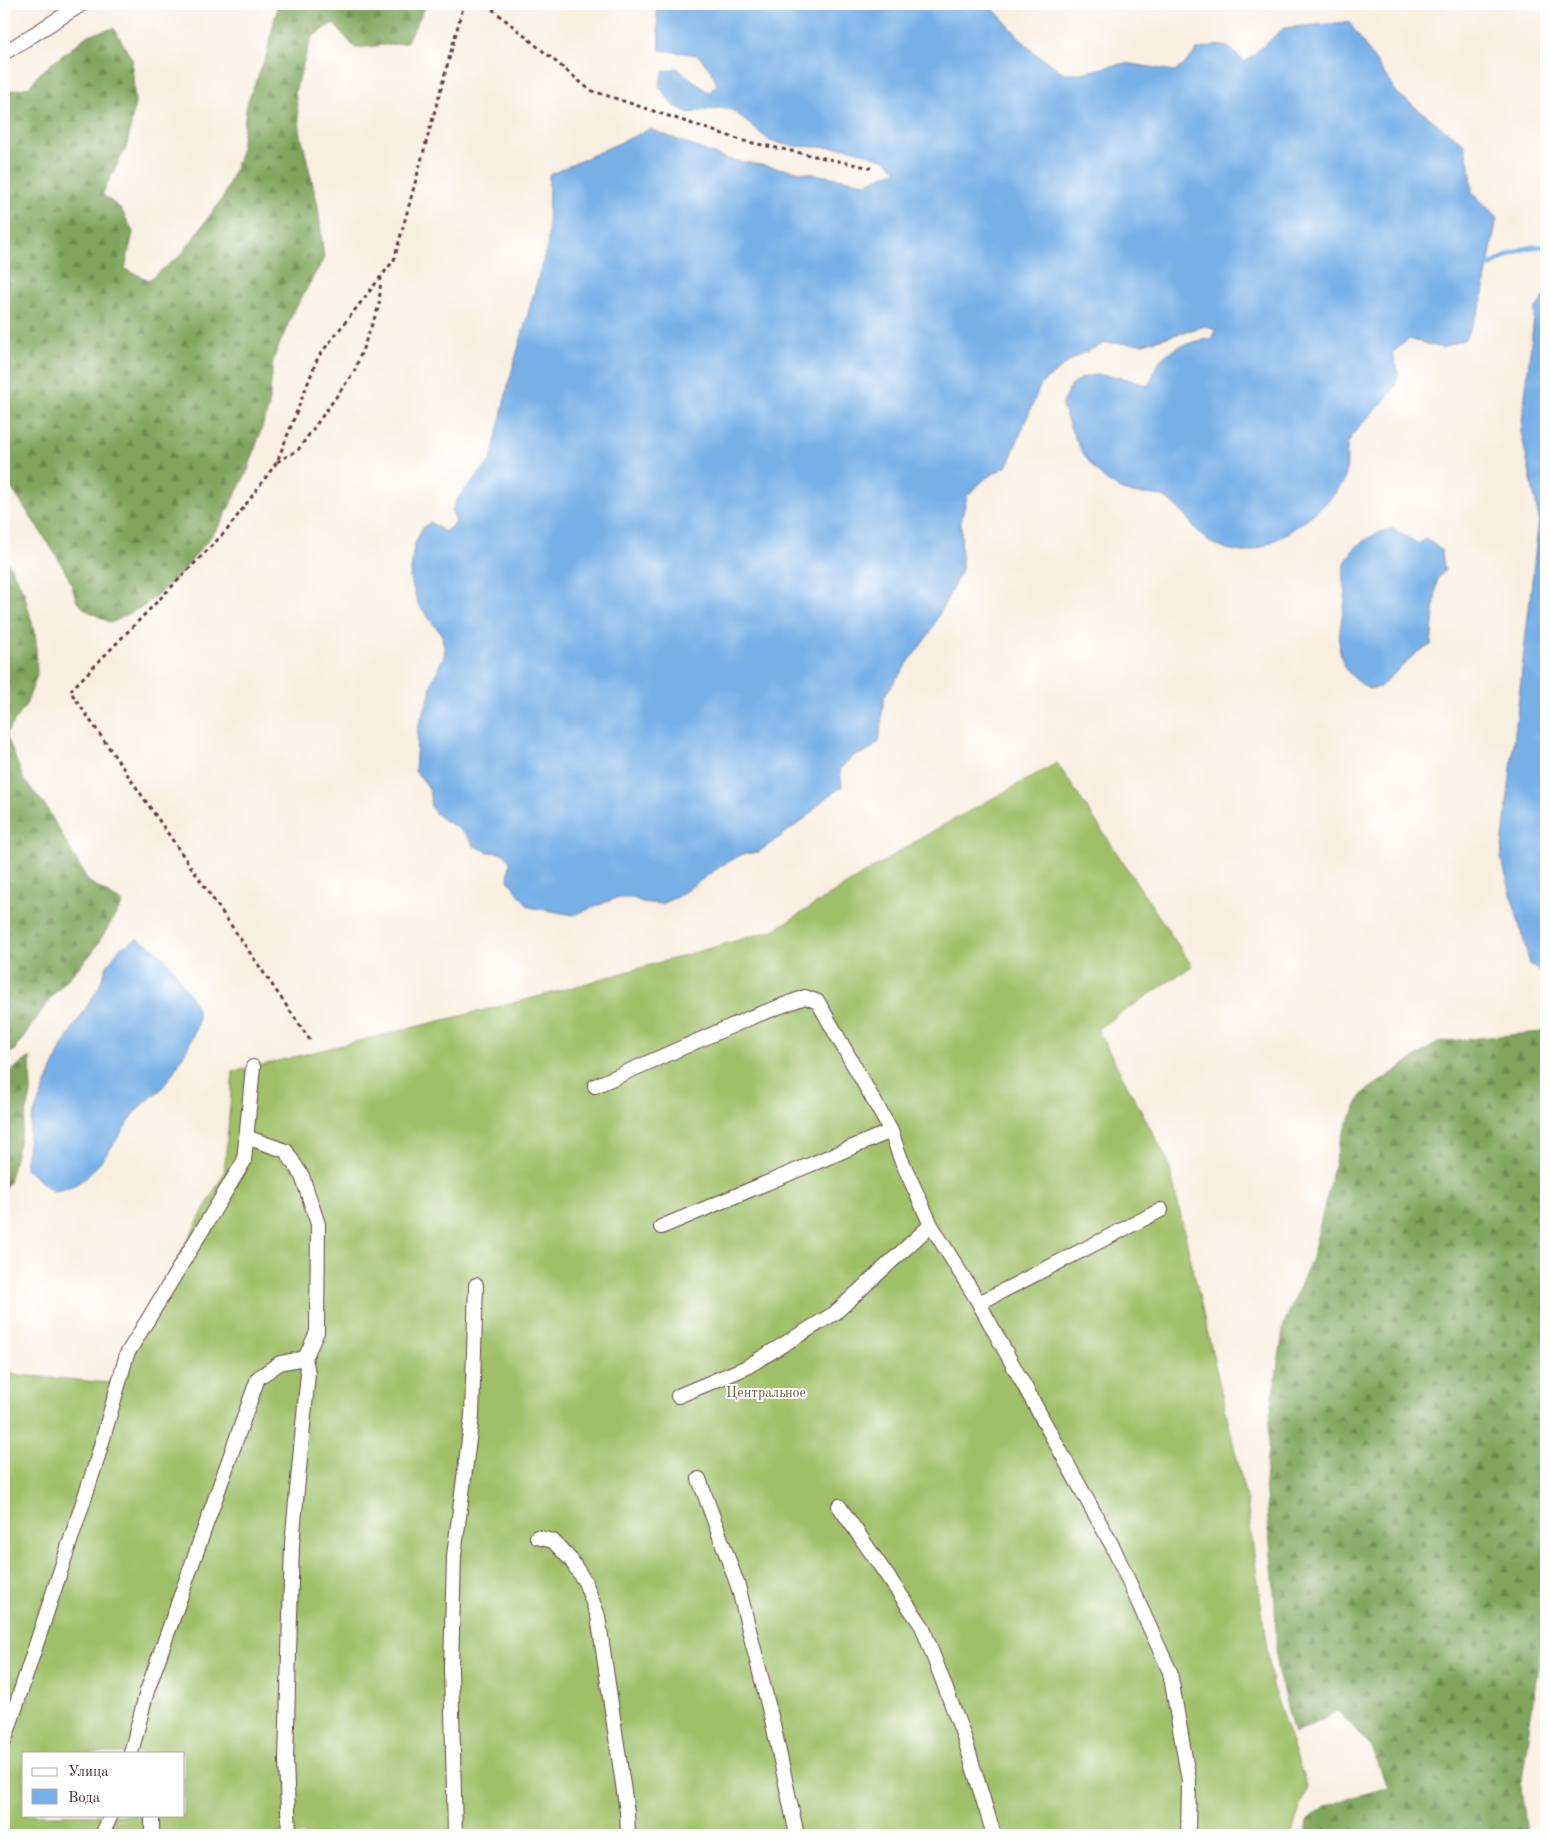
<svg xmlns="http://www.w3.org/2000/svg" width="1550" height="1839" viewBox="0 0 1550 1839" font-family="'Old Standard TT',serif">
  <defs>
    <pattern id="forest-firs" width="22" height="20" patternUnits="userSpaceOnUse" patternTransform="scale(1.25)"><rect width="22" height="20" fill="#7fa65c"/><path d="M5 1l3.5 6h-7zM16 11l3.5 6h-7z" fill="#6a874c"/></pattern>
  </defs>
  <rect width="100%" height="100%" fill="#fff"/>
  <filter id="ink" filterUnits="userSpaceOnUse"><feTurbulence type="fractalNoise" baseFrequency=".02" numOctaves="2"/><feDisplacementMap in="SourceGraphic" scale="10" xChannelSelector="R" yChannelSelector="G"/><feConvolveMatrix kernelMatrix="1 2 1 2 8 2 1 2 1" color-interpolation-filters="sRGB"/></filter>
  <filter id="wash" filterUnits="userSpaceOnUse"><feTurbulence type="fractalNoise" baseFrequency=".0096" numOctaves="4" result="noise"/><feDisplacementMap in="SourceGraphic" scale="20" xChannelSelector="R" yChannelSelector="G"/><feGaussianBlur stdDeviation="1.12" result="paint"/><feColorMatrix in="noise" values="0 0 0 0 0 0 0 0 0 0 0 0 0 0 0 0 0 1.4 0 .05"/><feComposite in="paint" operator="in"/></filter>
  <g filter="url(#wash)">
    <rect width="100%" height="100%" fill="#f9efe1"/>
    <path fill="url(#forest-firs)" stroke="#646244" d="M278,4H427L406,43L355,48L333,23L311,38L295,92L301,135L318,206L324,258L292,315L273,360L269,406L248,470L220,525L178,577L144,606L111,623L86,610L77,602L69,578L54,552L4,477V92L29,87L40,73L88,35L114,28L132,59L135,103L127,146L102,194L121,209L133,232L125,269L149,280L181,255L224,196L240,155L247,103L266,57Z
      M4,555L24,592L36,639L37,675L26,705L6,734L24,780L45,805L88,881L123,903L92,953L52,996L13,1052L4,1051Z
      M1541,1032L1546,1033V1607L1521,1788L1527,1835H1305L1307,1821L1327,1805L1388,1787L1369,1743L1337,1711L1294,1734L1277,1668L1275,1602L1265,1483L1271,1411L1284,1324L1312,1258L1341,1137L1363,1093L1438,1042Z
      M30,1057L31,1094L9,1182L4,1189V1076Z"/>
    <path fill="#9fc068" stroke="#74704a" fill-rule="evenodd" d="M1057,763L1192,966L1097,1029L1168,1161L1247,1503L1272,1685L1307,1787L1291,1835H4V1384L9,1374L110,1383L224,1173L233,1072L541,996L774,930L931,832ZM24,1753H184V1815H24Z"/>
    <path fill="#77b0e7" stroke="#606889" d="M656,4H989L1033,52L1064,73H1081L1125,63L1174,71L1183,66L1197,50L1216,45L1228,47L1245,62L1284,28L1349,22L1398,94L1464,144L1471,174L1472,192L1497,217L1480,309L1465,339L1442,348L1409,339L1392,353C1394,360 1398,369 1398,375C1395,399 1360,419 1349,441C1344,449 1350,470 1343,482C1330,506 1275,546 1247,552C1240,553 1221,548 1214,544C1196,536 1186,510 1165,498C1153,492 1140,496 1128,492C1091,480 1073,438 1062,405C1065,399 1068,388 1073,384C1092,366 1127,379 1148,386C1152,379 1154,372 1157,365C1167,347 1195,341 1213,338L1215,330L1205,326L1143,344L1106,343L1083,353L1067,363L1041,384L1007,466L986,478L967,496L961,522L962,569L929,634L884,696L879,742L867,752L853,756L840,769L842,787L824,799L807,817L773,842L758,852L743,854L721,866L677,897L661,904L642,902L633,898H616L574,915L529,907L508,880L510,862L503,853L489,852L474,846C462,824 441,823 433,810C428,803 432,794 428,787C425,782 419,776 415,771L418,727L429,698L432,682L445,653L442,635L418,604L410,578L414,546L422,529L430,522L445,532L456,522L452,510L458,498L491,460L509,381L548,243L549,175L650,129L726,159L866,183L897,170L886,160L848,148L792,146L770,141L732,110L719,108L688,113L673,105L659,86L663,72L677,68L709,93L717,84L711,71L698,55L660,50Z
      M1546,295V978L1530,964L1501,857L1539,519L1521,431L1535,309Z
      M1392,529L1419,544L1426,538L1441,550L1445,571L1437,579L1431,645L1416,653L1380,687L1368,689C1361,683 1349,675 1345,668C1334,646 1342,622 1345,599C1347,589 1342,579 1344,569C1347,548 1373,532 1392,529Z
      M137,939C157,947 169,961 180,980C187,992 197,1003 198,1017C199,1032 171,1079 160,1090C154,1096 146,1101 140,1107C115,1135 95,1190 52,1191L25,1168L31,1120L62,1046L99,987L107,966L120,948Z"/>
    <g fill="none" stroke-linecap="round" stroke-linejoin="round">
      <path stroke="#77b0e7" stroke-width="5" d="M1489,266C1507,256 1525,244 1546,247"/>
    </g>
  </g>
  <g filter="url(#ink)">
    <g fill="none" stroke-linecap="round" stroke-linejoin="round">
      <defs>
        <path id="minor" d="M4,53L82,4
          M595,1086L752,1017L805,997L818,1002L891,1131L900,1157L931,1225L976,1298L1113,1547L1170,1672L1189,1781L1188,1835
          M661,1227L891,1131
          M979,1303L1161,1210
          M678,1396L745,1368L835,1313L931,1225
          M699,1479L738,1586L773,1724L797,1835
          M839,1506L922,1626L964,1737L994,1835
          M537,1537L553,1541L571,1560L585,1582L598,1616L627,1812L628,1835
          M4,1742L96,1463L127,1354L244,1161L253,1067
          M131,1753L147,1691L258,1378L280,1363L305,1358L317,1332L318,1224L302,1176L286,1151L246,1137
          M152,1815V1835
          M102,1835L111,1815
          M289,1835L286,1761L292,1544L308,1373L305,1358
          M455,1835L451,1668L454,1556L472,1416L476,1285"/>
      </defs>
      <use href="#minor" stroke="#643e46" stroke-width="16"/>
      <path stroke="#643e46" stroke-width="3" stroke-dasharray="4 4" stroke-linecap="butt" d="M486,4L590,90L744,141L871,168
        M277,462L298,450L354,372L379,306L381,276
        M310,1040L70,691L227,530L277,462L318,357L394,260L464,4"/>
      <use href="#minor" stroke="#fff" stroke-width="14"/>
    </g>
  </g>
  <g text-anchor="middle" stroke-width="4" stroke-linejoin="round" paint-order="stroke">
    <g font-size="14" fill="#685740" stroke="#fff">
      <text x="766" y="1397">Центральное</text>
    </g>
  </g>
  <rect width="1550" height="1839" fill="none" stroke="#fff" stroke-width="20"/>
  <rect x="22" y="1752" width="162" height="65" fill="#ffffff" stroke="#b7a5aa"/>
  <rect x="32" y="1768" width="25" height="8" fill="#ffffff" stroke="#b7a5aa"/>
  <text x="68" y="1776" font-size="15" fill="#4a1f2b">Улица</text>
  <rect x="32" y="1789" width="25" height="15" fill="#77b0e7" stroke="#b7a5aa"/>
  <text x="68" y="1802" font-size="15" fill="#4a1f2b">Вода</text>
</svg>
